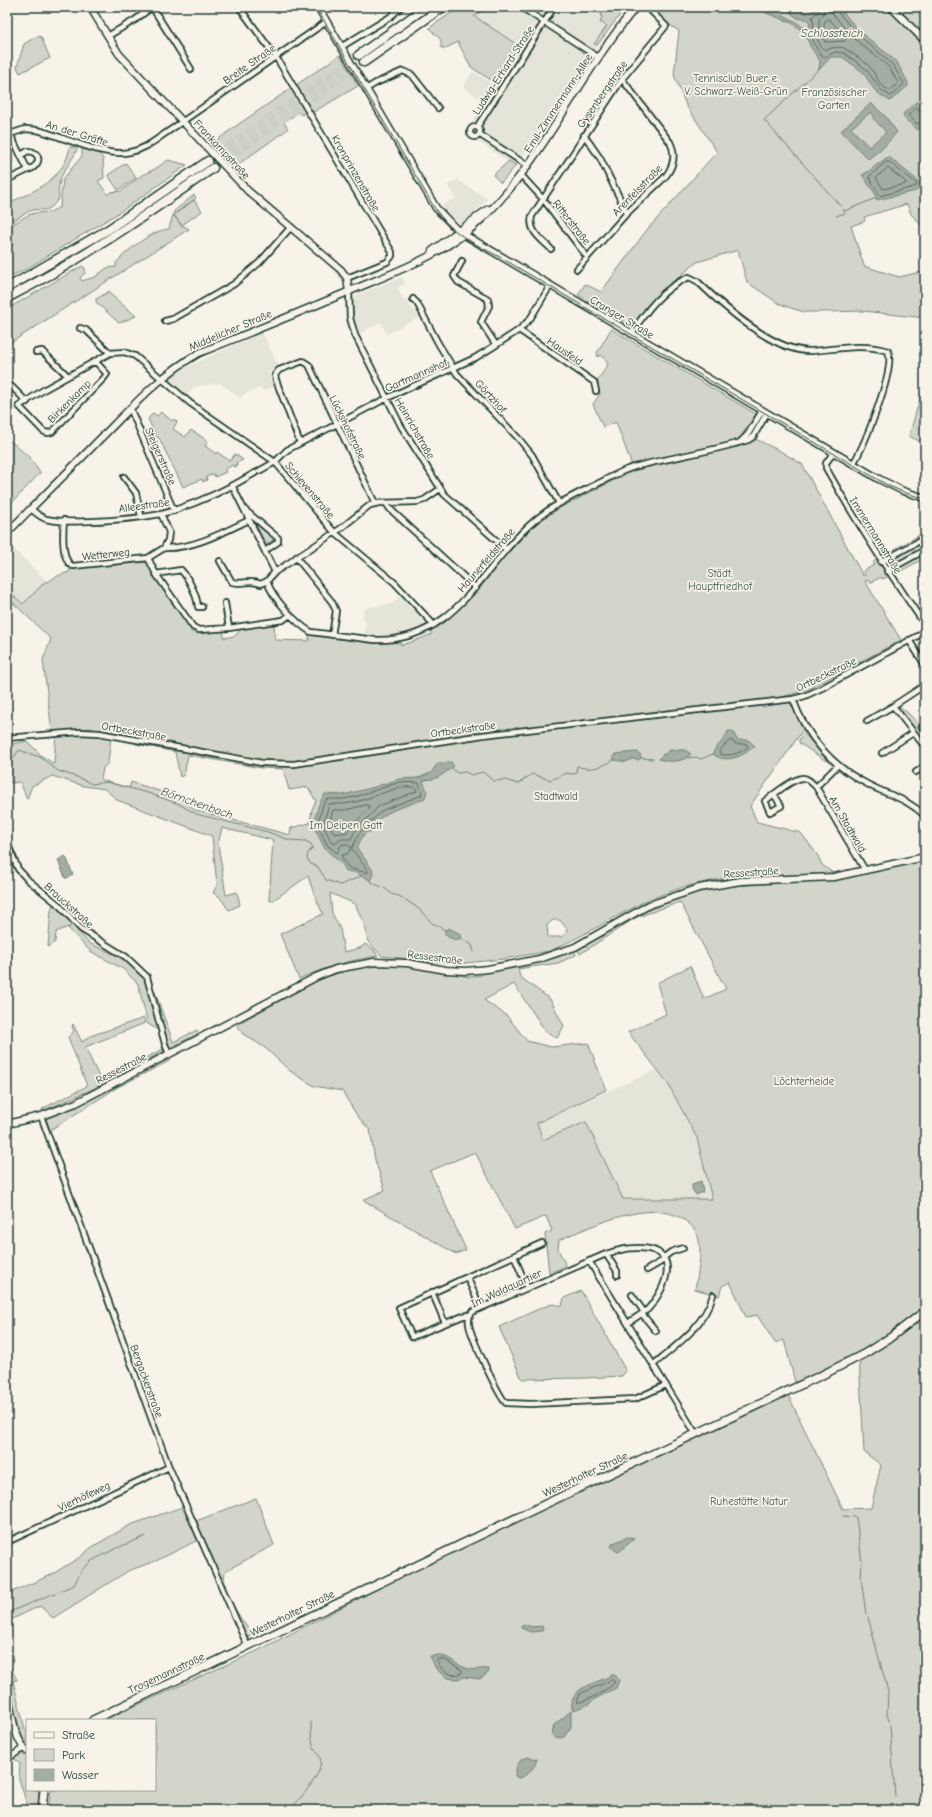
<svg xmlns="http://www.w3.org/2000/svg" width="932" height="1817" viewBox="0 0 932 1817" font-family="'Comic Neue',sans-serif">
  <rect width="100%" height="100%" fill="#f7f3e8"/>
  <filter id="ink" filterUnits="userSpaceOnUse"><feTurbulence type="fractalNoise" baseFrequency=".025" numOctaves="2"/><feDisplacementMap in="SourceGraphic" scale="8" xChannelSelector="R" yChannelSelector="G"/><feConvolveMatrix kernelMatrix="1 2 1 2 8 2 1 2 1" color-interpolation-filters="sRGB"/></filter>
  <g filter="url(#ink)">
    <path fill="#e5e4d9" d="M488,7H601L604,19L602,22L611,28L516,167L465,133L485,102L463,87L473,71L495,86L520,47L474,16Z
      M457,179L487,199L476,212L460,223L450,218L439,207L456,198L447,185Z
      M402,277L405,284L398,287L401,296L420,317L387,334L381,322L359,334L353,311L354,296Z
      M262,332L279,368L269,372L274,387L263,391L261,388L242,395L243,398L239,397L220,383L194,387L186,396L167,378L181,370Z
      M7,542L46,581L22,604L7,590Z
      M400,596L423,620L424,625L422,628L395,636H364L366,620H364L363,610L367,609V607L392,604Z
      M656,1070L667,1083L697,1138L712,1199L623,1200L586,1122L544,1140L537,1123Z"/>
    <path fill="#d3d5ca" stroke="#79897f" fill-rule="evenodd" d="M460,7H488L474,16L519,46L494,82L471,67L458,42L446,48H441V40L429,28Z
      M600,7H626L597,45L594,44L607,26L600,22L602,18Z
      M650,7H925V201L920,208L925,215V229L911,214L907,204L864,217L865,221L851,226L864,266L899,277L925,271V318L863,311L822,312H804L791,308L778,303L747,282L738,250L697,262L666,288L648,306L631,326L578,295L585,284L601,292L646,231L717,152L686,105L674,75L679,31L668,24Z
      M37,36L41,37L50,58L20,73L17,67L24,44Z
      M340,55L358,86L307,116L305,113L301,115L299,112L284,122L288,129L233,168L211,145L233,128Z
      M70,147H78C70,168 56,173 59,198C45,219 40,204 26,213C19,216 14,222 7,226V204C34,191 64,180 70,147Z
      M82,148L98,153L103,158L104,178L98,181L108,195L111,192L121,191L142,175L155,169L168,160L187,165L120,212L26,269L7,278V248L12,246L9,231L10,226L28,215L35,213L50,212L60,207L63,179L82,156Z
      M509,161L516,165L501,183L493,175Z
      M126,163L136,178L118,190L108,175Z
      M194,195L196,198L173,215L182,226L174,215L194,200L202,211L182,225L189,229L7,345V309L82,266L85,268V273L80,278L82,281L95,277L107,268L116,267V263C127,250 153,230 169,229L174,211Z
      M110,291V294L136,316L119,323L96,302V299Z
      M611,329L756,414L743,433L780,451L802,464L863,576L865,575L863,571L874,565V561L925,532V558L895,574L882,579L881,577L870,583L868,580L865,581L901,640L807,690L778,698L482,736L789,701L805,727L750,806L757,822L801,833L818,856L822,865L833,873L720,879L683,887L647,900L575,939L550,951L503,959L456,964L382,956L368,942L365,926L355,904L330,893L332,913L340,929L344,952L360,948L365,944L374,950L378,956C350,960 325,967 299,979L280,934L323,914L314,894L308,876L272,901L269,900L273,840L222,828L218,844L226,895L237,892L240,905L229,910L219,896L213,893L217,885L212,836L117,800L105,789L84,786L52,776L32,786L27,799L20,782L11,783L7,777V745L27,741L42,756L54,764L56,734L79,732L111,736L108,763L103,768L101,780L129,788L131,782L181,798L195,810L290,835L291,828L310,823L312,809L316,801L308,787L289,790L283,769L261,768L188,755L184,775L180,777L175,752L136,744V739L99,732L91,728L52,732L43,660L51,639L7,597V590L23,604L46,581L48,582L55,577L69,572L70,569L147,562L191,630V632H194L196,634L223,630L224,638L235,636L242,628L274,623L275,640L309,641V635L374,643L400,642L401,645L412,642L432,634L430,631L444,623L479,590L494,567L537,523L560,508L626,474L634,471L616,422L603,427L593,404L600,394L597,381L608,365L605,359L600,355L598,357L597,353ZM553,920H560L567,929L566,933L561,937H548L547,925Z
      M925,382V444L909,436Z
      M161,412L172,421L174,419L177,422L173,429L185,437L191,430L208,441L205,446L216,454L217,452L230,461L235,454L243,460L236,463L237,466L235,467L233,465L225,469L226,472L215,477L214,474L206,477L207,480L203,482L202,479L183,487L159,438L156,436L148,419L153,413L157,416Z
      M7,438L30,458L40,473L7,508Z
      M254,520L275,539L266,544L255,524Z
      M899,706L908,713L925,731V744L897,709Z
      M804,733L827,760L826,761L799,743V740Z
      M925,859V1810H48L51,1790H155V1720H104L257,1651L479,1537L788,1395L843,1509L871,1508L881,1465L864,1452L859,1357L795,1387V1382L784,1340L775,1343L757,1315L746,1317L730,1282L722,1286L719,1296L695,1289C698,1273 702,1256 699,1240C697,1231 691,1224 683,1219C649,1198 592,1226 559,1240L558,1249L566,1266L549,1273L545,1234L552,1231L546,1216L515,1229L475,1152L430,1171L466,1250L456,1254L363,1200L385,1190L375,1160L370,1130L358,1117L342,1091L314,1086L290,1071L264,1047L243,1034L237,1025L246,1019L323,978L356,968L383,966L417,967L470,977L481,975L489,971L553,958L574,951L576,955L558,963L518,969L520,977L550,999L564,1026L557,1038L546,1032L514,984L484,1000L507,1016L527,1041L551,1047L588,1043L606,1090L537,1123L543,1140L586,1122L623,1199H712L697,1138L667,1082L628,1032L666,1014L657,983L690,966L704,999L726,989L680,902L635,918L580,954L577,949L633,915L677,897L719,887L840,879Z
      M54,901L76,924L73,926L89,943L122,958L144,978L149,993L155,992L173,1042L197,1030L198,1034L169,1048L163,1033L148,1024L138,984L123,969L90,951L68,928L71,926L56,932L55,942L48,947L51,910Z
      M144,1018L145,1023L85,1047L101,1081L163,1049L164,1051L97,1087L43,1111L42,1109L87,1086L68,1037L74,1031L72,1027L73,1024L82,1042L90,1036Z
      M168,1059L171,1060L118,1087L50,1130L46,1119L89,1100Z
      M581,1291L626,1371L622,1376L585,1378L522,1379L499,1327L543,1307L553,1304L562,1306L564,1298Z
      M256,1498L274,1545L225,1571C221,1594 240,1615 251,1634L246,1640L196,1521Z
      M185,1506L200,1539L158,1560L128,1571L53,1618L40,1606L8,1621L11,1633L7,1634V1594L51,1575L80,1557L92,1547L130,1525Z
      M7,1661L17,1680L13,1681L25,1729L27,1733V1743L24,1741C15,1715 7,1689 7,1661Z
      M21,1753L27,1758V1790H39L38,1810H29L19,1779L20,1764L13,1758Z"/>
    <path fill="#a4ada3" stroke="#6f8077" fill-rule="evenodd" d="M763,7H796L803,12L808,13L819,7H839L858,30L897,62L908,83V86L890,101L879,94L873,88L863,72L842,57H831L819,70L820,61L810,46L806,34L792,23L766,13ZM785,9L799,19C804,18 807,19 810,23L809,28L805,29L795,21L783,16Z
      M920,101L925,112V123L918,130L905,119L903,114L916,102Z
      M871,103L885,116L897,132L884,147L868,159L841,131ZM871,112L873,114L872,117L886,132L869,147L851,128Z
      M889,157L923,185L916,191L877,200L875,193L862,175L869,171L886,158Z
      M728,731H733L737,740H748L755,746C745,755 726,765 713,754C714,746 725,742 728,731Z
      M672,750H685L691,754C685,762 668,763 659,759L663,754H666L668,751Z
      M637,752L640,754L641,758L638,760L632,759L626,762L614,760L613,757L615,754Z
      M451,762L454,766C449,770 439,778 433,779C429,780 427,779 423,781L427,791L425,798C406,808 379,809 371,832H366L362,837L357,848L372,869L373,875L370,880L354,872L346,871L343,865L325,849L313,825L319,804L325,794L343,795L371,788L399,779L418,778L431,773L438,763Z
      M65,856L67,859L73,875L67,878H65L58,860Z
      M449,928L460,934V938L456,940L448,937L445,934V930Z
      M701,1181L703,1192L696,1195L692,1189V1184Z
      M628,1537L635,1538L619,1552L616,1551L611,1547L613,1543Z
      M523,1624L532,1627L542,1626L543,1630L542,1631L531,1632L521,1628V1626Z
      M440,1655C450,1657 456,1665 466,1668C474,1671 480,1668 488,1669L489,1672L480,1679L464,1677L458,1679L447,1678L436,1669L430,1656Z
      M612,1675H615L619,1680L616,1688L595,1699L589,1704L574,1710L572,1709C569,1686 596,1684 612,1675Z
      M571,1711V1727L564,1737L555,1739L552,1735L554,1725Z
      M528,1757L537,1759C536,1766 526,1778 518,1778L515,1776C516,1766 518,1759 528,1757Z"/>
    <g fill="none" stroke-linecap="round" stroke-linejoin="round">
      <path stroke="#546a60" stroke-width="1" d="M820,7L819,11L812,17L814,27L811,33L814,44L822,57H825L835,52L844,53L866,69L882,91L891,96L904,84L893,65L856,33L837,11L836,7
        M825,7L824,13L819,19C820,34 812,34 823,49C830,50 836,45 844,48C846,49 868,64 869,66C876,73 879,89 891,90L898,83L889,67L851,36L833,14L831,7
        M829,19L846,38L845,41L825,42L822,35L825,21Z
        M925,113L921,112L917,107L908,115L917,124L925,121
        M886,162H889L916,183L917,186L880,196L869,177Z
        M888,168L906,182V184L883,189L876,178Z
        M731,740L736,744H747L748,747C741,753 728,757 720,754L719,751Z
        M400,782L419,783L422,795L383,810L370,822L368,827C358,830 357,840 352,848L346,844H342L337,853L328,846L317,825L323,805L327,799H343L355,797Z
        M401,787H415L417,791L379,806L355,831L351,839H341L335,844L332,843L323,825L329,804H343L356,802Z
        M367,805L369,806V808L347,832L334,834L329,824L333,810H345Z
        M351,849L353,850L368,871L367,873L349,868L342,858V855L347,854Z
        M438,1659H444L462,1670V1673C451,1678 441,1671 437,1661Z
        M612,1680L615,1682C611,1688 583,1704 577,1702L580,1694Z"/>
      <path stroke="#6f8077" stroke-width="1" d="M819,69L764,120L843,209L845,213L836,216
        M845,211L876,198
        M641,758L653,759
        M688,758L696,757L701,759L713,754
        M7,764L15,756L19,750L40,757L58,771L77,777L92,784L107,782L151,794L179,804L196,814L268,832L289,840L306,841L311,844L313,848L308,853L307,859L311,864L318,867L326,880L340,885L362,876
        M452,768L457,773L466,772L471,775L483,772L493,781L505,780L518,784L532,774L551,780L567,773L572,774L576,773L577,766C589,771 602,767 614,760
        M370,880L371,882L386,889L391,894L399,896L409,902L419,909L432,923L445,930
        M460,938L472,945L474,952
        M843,1516L856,1517L862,1562L861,1578L866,1614
        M7,1613L74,1585L82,1570L91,1561L115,1549L146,1536
        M868,1617L888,1692L887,1714L889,1721
        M890,1725L895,1796
        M896,1804V1810
        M290,1810C299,1799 325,1773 320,1758C319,1755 317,1752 315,1750C311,1741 311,1731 311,1722"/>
      <path stroke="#cccfc4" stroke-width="8" stroke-dasharray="8 4" stroke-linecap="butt" d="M208,161L359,55
        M213,168L364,62"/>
      <defs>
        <path id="street" d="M152,7L191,69
          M239,7L276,57L392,252V256L387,262L347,278
          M521,7L599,58
          M108,36L135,20L152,7
          M341,47L390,17L401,7
          M366,89L376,83L403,71L412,75L438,108
          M477,127L554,7
          M470 132a5 5 0 1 1 10 0a5 5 0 1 1-10 0Z
          M479,134L528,166
          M7,135L25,129L37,130C63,136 104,158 130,152C143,150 153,142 163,135L326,22
          M584,135L600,158L627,213
          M21,155L28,151L33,152C43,158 37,167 28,170
          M521,175L543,199L587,257
          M7,180L28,170L10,134
          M551,249C541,239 528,231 532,216L622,79L666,26L647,7
          M462,261L454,276L458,282L488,299L489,306L481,322L496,345
          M577,269L627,213L665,177C674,166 676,154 670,142L622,79
          M349,292L350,318L355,335L401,426L444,494L506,549
          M413,299L417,303L438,343L457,374L519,439L532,455L559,503
          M165,321L173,319L234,284L259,263L291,227
          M80,328L86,330L110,353
          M519,330L594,382L596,391
          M631,334C646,311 663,288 689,277L697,281C723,306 774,353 812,351C836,349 864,343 888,351C896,369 864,446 853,464
          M36,352L42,351L68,376
          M95,361L107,374L104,378L52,432L47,433L43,431L19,406L45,389L110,353L124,352L135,356L190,403L275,462L334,532L395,583L434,625
          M7,382L27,402
          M130,408L174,511
          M741,441L748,434L762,411
          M300,443L276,380L275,375L279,370L303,361L309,365L375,503
          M834,452L826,463V468C857,523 889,573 925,625
          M259,471L275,462L287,450L387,398L475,358L496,345L519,330L530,319L550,286
          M124,477L136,493L141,516
          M232,485L275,572
          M440,489L424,500L417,502L379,503L370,505L340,529L275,572L267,581C272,598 297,624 311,632L375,640C462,642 483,558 543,514C559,502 577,494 595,485C608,479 620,471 634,467C671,457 711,452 748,440L753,437L767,413
          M386,503L390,509L476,588
          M31,509C36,513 40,517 46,519C70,525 151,519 175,510C202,501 230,488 255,473
          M245,510L278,538V542L265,551
          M64,520C63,531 61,562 73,566L148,558L164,548L168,540L169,532L161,514
          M164,548C193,549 224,532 249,520
          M296,557L332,602L336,611L332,635
          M148,558L156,574L193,627L199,630L229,628L283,620L290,615
          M220,561L232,582C242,585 249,579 261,584L267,581
          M881,562L925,538
          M887,571L925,550
          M156,574L181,570C189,579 197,595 198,607H202
          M225,603L229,628
          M909,640L925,665
          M925,685L893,706L925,747
          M793,699C806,737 833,767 869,785C890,796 907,798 925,816
          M867,721L893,706
          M922,727L925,725
          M7,738L79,732L99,733L262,763L294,764L483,735L793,699L805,696L822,688L925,632
          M882,753L913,733
          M916,772L925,766
          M816,787L838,765
          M774,794L781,806L770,812L765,801C773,795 793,778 803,778C808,778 812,783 816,787L865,870
          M7,842L18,869L28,880L59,905L81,929L126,957L147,977L165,1044L169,1054
          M41,1116L169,1467L248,1647
          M606,1254L617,1271V1275
          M514,1256L527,1287
          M663,1258L671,1252L683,1248
          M589,1261L696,1434
          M647,1270L664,1260
          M467,1277L399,1308L412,1337L463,1316L469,1315
          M432,1292L445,1323
          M632,1295L644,1312
          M481,1308L467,1277L542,1243
          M642,1314L656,1331
          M628,1323C635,1318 642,1314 648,1309C662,1294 682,1256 649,1249C634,1246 620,1249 606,1254L474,1311C469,1314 468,1318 469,1324C470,1335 498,1395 506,1403L531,1404L635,1399L666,1385
          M654,1364C678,1344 704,1326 713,1295
          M7,1542L169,1467
          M7,1759L24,1748"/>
        <path id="secondary" d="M90,7L119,54L248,191L341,270L347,278L349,292
          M318,7L436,208L458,231L879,479L903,491L925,498
          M891,7L925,41
          M432,251L488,209
          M7,533C38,501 69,471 100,439C131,408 160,375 199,353C249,333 300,312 350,291C397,271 447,254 484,217C546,156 580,73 636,7
          M7,1124L41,1116L76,1103L316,977L336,969L374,962L407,963L446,970L466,971L488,969L539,959L575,947L649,905L699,888L741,881L834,877L925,857
          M7,1693C12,1711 13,1738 27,1751"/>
        <path id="primary" d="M93,1720L556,1499L822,1375L864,1354L891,1337L925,1311
          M42,1810L44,1790"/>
        <path id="highway" d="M359,55L426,7
          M364,62L443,7
          M7,288L109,229L208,161
          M7,298C80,261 146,215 213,168"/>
      </defs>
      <use href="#street" stroke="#1f3d34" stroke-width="8"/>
      <use href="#secondary" stroke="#1f3d34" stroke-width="9"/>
      <use href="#primary" stroke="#1f3d34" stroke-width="10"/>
      <use href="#highway" stroke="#1f3d34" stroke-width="11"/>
      <use href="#street" stroke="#f7f3e8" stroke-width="4.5"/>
      <use href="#secondary" stroke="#f7f3e8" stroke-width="6"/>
      <use href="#primary" stroke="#f7f3e8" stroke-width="7"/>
      <use href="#highway" stroke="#f7f3e8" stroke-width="8"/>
      <path stroke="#1f3d34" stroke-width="1" d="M316,7L434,207C451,233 471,242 498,256L889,486L903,492L925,499"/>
    </g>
  </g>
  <g text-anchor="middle" stroke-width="3.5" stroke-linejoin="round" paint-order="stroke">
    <g font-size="11" fill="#1f3d34" stroke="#f7f3e8">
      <text transform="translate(249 64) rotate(-35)" y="4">Breite Straße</text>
      <text transform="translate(503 70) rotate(-57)" y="4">Ludwig-Erhard-Straße</text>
      <text transform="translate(602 94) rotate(-55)" y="4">Gysenbergstraße</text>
      <text transform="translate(558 103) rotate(-57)" y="4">Emil-Zimmermann-Allee</text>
      <text transform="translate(77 133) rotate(17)" y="4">An der Gräfte</text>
      <text transform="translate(222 149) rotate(47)" y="4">Frankampstraße</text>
      <text transform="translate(356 173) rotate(60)" y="4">Kronprinzenstraße</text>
      <text transform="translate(637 190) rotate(-46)" y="4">Arenfelsstraße</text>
      <text transform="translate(572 222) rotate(52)" y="4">Ritterstraße</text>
      <text transform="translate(622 317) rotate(31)" y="4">Cranger Straße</text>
      <text transform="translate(230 330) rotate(-23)" y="4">Middelicher Straße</text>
      <text transform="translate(565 351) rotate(35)" y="4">Hausfeld</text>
      <text transform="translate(416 375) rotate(-24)" y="4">Gartmannshof</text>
      <text transform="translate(491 396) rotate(47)" y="4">Görtzhof</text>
      <text transform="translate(69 401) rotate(-45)" y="4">Birkenkamp</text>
      <text transform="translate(348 427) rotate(64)" y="4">Lückshofstraße</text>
      <text transform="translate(415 428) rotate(60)" y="4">Heinrichstraße</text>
      <text transform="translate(161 456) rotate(66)" y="4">Steigerstraße</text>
      <text transform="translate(310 490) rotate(50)" y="4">Schievenstraße</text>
      <text transform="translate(144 505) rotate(-8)" y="4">Alleestraße</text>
      <text transform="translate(876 535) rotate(58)" y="4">Immermannstraße</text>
      <text transform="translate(106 554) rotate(-6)" y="4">Wetterweg</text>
      <text transform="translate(486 560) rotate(-49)" y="4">Haunerfeldstraße</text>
      <text transform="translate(826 674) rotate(-26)" y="4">Ortbeckstraße</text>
      <text transform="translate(463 729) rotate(-8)" y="4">Ortbeckstraße</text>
      <text transform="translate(134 731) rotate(10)" y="4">Ortbeckstraße</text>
      <text transform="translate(848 824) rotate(60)" y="4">Am Stadtwald</text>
      <text transform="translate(751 872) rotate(-4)" y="4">Ressestraße</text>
      <text transform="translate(69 905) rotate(42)" y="4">Brauckstraße</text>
      <text transform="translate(435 957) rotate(7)" y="4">Ressestraße</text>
      <text transform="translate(121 1068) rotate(-27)" y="4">Ressestraße</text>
      <text transform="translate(506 1288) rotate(-25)" y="4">Im Waldquartier</text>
      <text transform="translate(147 1381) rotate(70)" y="4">Bergackerstraße</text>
      <text transform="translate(585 1474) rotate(-25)" y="4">Westerholter Straße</text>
      <text transform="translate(84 1496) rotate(-25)" y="4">Vierhöfeweg</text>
      <text transform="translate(292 1613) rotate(-26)" y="4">Westerholter Straße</text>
      <text transform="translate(166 1673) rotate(-25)" y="4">Trogemannstraße</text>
    </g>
    <g font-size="11" fill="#435b52" stroke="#f7f3e8">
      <text x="736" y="82">Tennisclub Buer e.<tspan x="736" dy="13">V. Schwarz-Weiß-Grün</tspan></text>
      <text x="834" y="96">Französischer<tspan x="834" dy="13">Garten</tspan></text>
      <text x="720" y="577">Städt.<tspan x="720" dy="13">Hauptfriedhof</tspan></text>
      <text x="556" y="800">Stadtwald</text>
      <text x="346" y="829">Im Deipen Gatt</text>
      <text x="804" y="1085">Löchterheide</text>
      <text x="749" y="1505">Ruhestätte Natur</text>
    </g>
    <g font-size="12" font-style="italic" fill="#405950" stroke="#f7f3e8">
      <text x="832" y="37">Schlossteich</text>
      <text transform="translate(197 803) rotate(19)" y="4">Börnchenbach</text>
    </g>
  </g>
  <rect width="932" height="1817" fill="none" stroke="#f7f3e8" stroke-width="24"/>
  <rect x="12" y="12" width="908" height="1793" fill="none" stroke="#1f3d34" stroke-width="1.5" filter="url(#ink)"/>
  <rect x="26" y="1719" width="130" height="72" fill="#f7f3e8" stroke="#a1aaa0"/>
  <rect x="34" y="1732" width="20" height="6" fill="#f7f3e8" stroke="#a1aaa0"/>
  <text x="62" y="1739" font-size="12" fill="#1f3d34">Straße</text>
  <rect x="34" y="1749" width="20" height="12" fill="#d3d5ca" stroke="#a1aaa0"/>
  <text x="62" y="1759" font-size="12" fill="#1f3d34">Park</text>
  <rect x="34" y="1769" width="20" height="12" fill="#a4ada3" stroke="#a1aaa0"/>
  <text x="62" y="1779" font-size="12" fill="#1f3d34">Wasser</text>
</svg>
